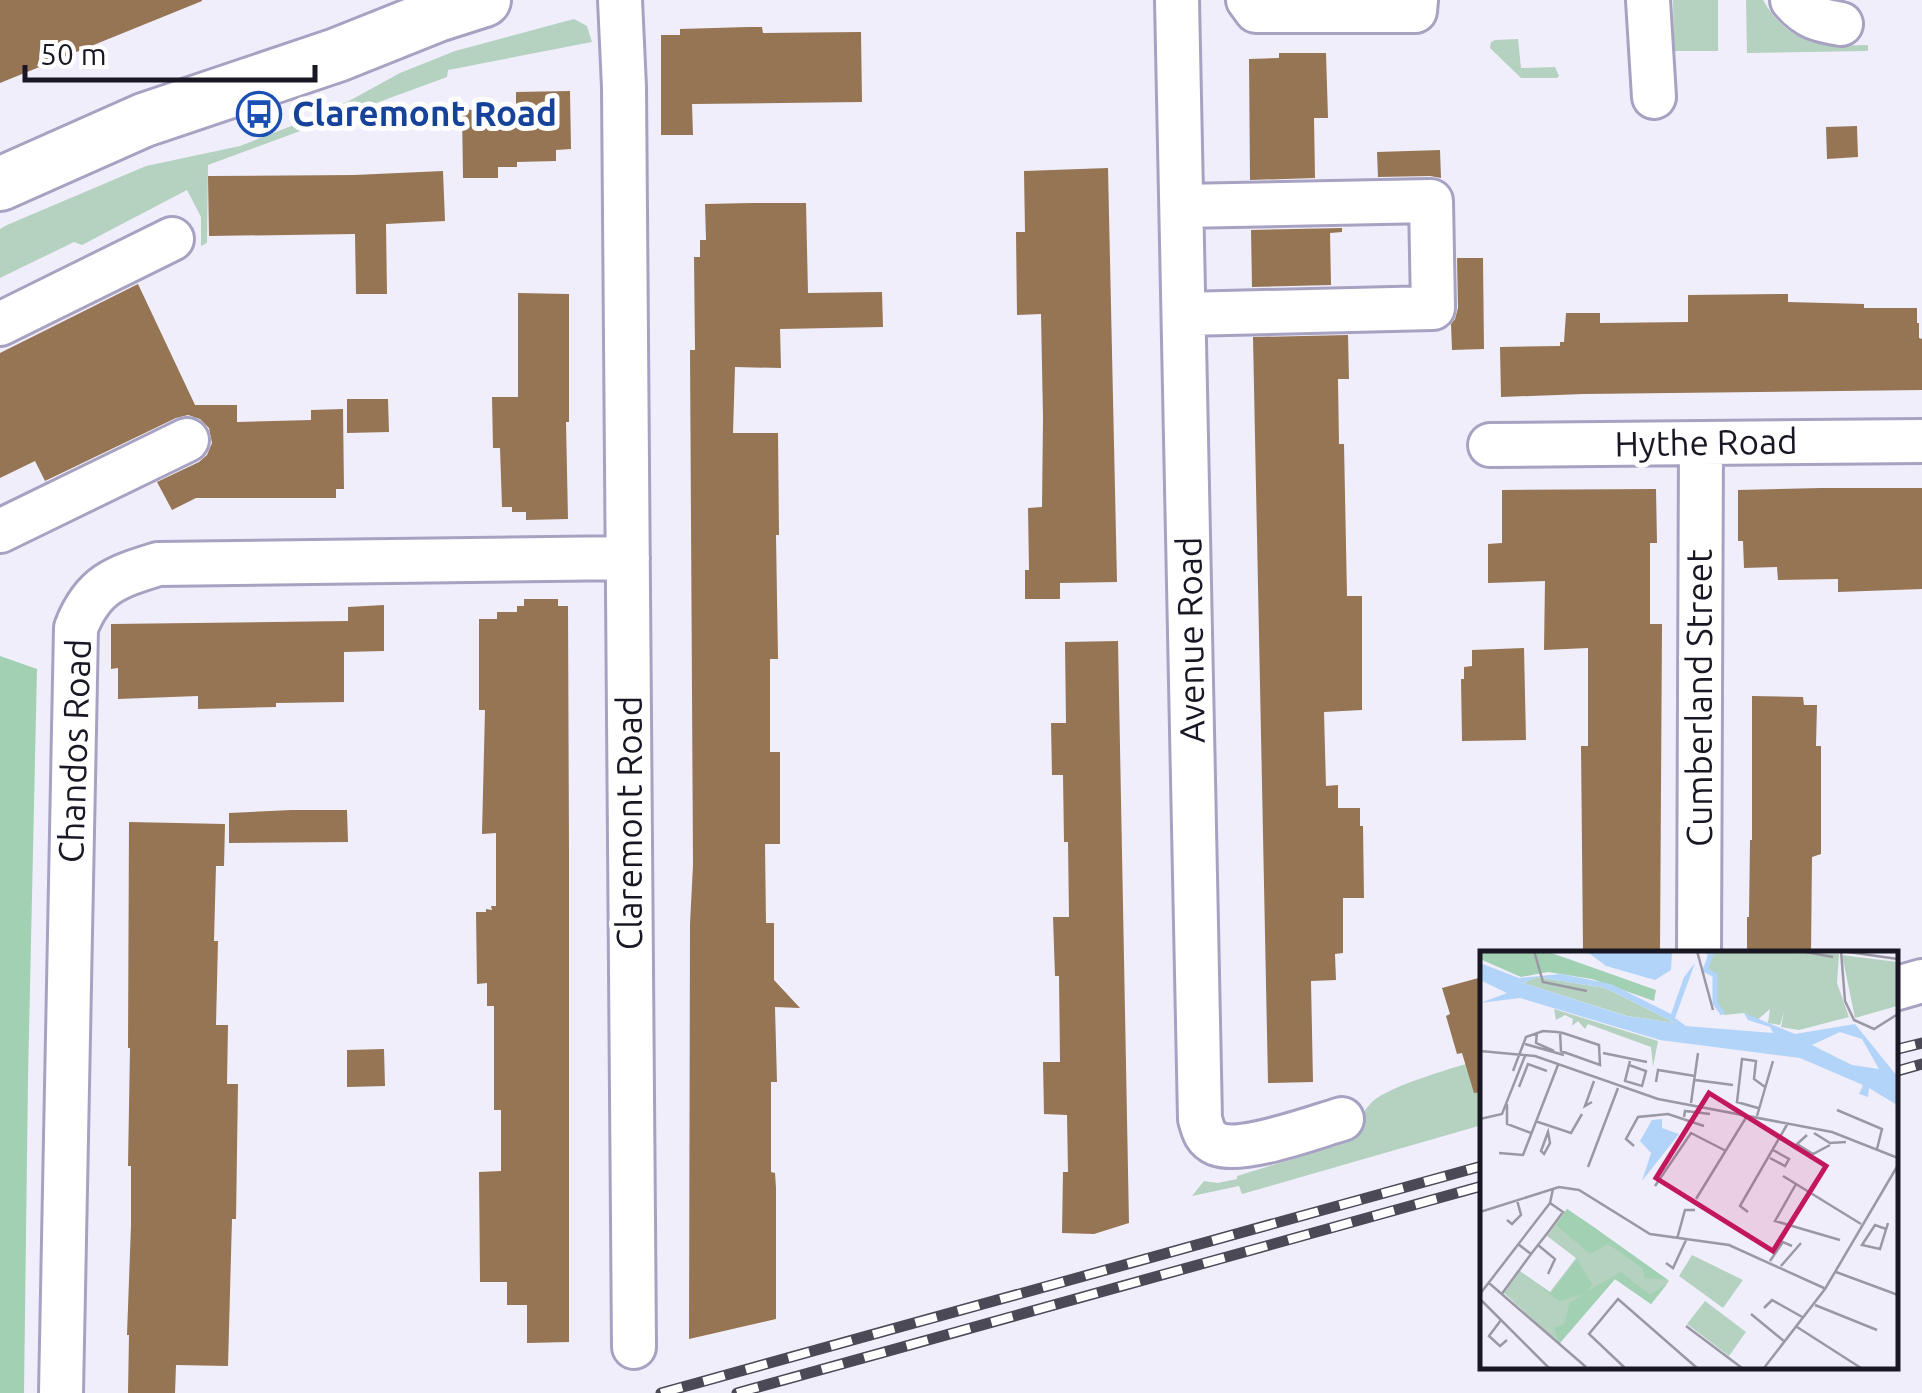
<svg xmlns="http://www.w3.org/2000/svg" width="1922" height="1393" viewBox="0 0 1922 1393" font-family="Ubuntu,sans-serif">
  <rect width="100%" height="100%" fill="#f1eefc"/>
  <path fill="#b4d2bf" d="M1673,0H1718V51H1674Z
    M1746,0H1763C1789,45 1821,46 1868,45V51L1747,53Z
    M574,19L587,26L592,42L448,70L447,77L208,165L207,243L201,246V217L187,190L82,245L74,242L0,278V229L7,225L146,166L240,146L307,120L349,101L400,73L455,51Z
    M1518,39L1521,68L1555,67L1559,76L1557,78H1521L1490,48L1491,42L1495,40Z
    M1482,1059V1125L1242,1194L1239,1186L1192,1196L1204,1181L1218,1183L1237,1179V1176L1348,1142C1355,1128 1361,1113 1372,1102C1390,1085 1457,1067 1482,1059Z"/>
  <path fill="#a2d0b3" d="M0,656L37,669L28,1079L24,1393H0Z"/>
  <path fill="#957553" d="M0,0H202V1L0,83Z
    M748,27H762L763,33L861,32L862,102L692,104L693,135H661V35H680V29Z
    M1279,53H1326L1328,118H1314L1315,178L1250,180L1249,59L1279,58Z
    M570,91L571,149L556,150V161L517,162V167H498V178H463L462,110L516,109V92Z
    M1857,126L1858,157L1827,159L1826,127Z
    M1440,150L1441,178L1430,176L1378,177L1377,152Z
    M1108,168L1117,582L1060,583V599H1025V570H1029L1028,508L1042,507L1043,418L1041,314L1017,315L1016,232H1025L1024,171Z
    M443,171L445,221L386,224L387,294H356L355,234L209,236L208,176L354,175Z
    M751,203H806L808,293L882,292L883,327L780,329L781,368L735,367L733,433H778L779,535H776L778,659H770V752H780V844H765L766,923H774V980L800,1008L775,1007L777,1082H771V1172L775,1173L776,1188V1319L689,1339L690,924L693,865L690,350H695L694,257H700V240H706L705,204Z
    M1342,228V232L1330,233L1331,285L1252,287L1251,230Z
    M1457,258H1483L1484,349L1452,350L1451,324L1455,319L1458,308Z
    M138,284L195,405H237V422L311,420V410L343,409L344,489H336V498H196L172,510L157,482L199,462L207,455L212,443L209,428L200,419L188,415L176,418L45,481L35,461L0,478V353Z
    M518,293L569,294V422H566L568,519L526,520V512H512V507H502L500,448H493L492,397H518Z
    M1788,294V302L1864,304V308H1917V323H1919V338L1922,339V390L1584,394L1501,397L1500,347L1560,346V342H1564L1566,313H1600V323L1688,322V295Z
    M1348,335L1349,379H1338L1339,444H1344L1347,596H1362V710L1324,712L1326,786L1338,785V808H1360V826H1363L1364,898H1343V953L1335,954L1336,980L1311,981L1313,1082L1268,1083L1253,337Z
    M347,399H388L389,432L347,433Z
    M1821,488H1922V589L1838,592V579L1778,580L1777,567L1744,568L1743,541H1738V490Z
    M1656,489L1657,543H1650V624H1662L1660,953H1612V950H1583L1581,746H1588V648L1544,650L1545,581L1488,583V544L1502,543V490Z
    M524,599H558V606H568L569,848V1342L527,1343V1305H507V1282H480L479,1172L501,1171V1110H494V1006H487V983L477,984L476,912H486V909L492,910L491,906H496V833L482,834L485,710H479V619H497V612H517V606H524Z
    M384,605V651L344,652V702L276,703V707L198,709V696L118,699V668L111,669V624L348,621V607Z
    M1118,641L1129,1223L1094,1234L1062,1233L1063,1172H1068L1067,1115L1044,1114L1043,1062H1060L1059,976H1055L1053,917H1069L1068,842H1064L1063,775H1052L1051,723H1066L1065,642Z
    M1524,648L1526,740L1462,741L1461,679H1464V667L1472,666V650Z
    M1752,696L1803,697L1804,705H1817L1816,746H1821V854L1812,857L1811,953H1747V917H1749L1750,840H1752Z
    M291,810H347L348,842L229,843V813Z
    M129,822L225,824L224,866H216L214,941H218L216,1025H228L227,1084H238L236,1219H232L228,1366L176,1365L175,1393H128L129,1335H127L131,1225V1166H128L130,1048H128Z
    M1482,977V1092L1474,1093L1462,1053L1457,1054L1446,1016L1450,1014L1442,988Z
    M384,1049L385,1086L347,1087V1050Z"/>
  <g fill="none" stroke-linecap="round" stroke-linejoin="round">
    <defs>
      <path id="minor" d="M620,0L624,87L634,1347
        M1177,0L1200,1119C1203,1130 1205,1139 1217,1144C1243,1154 1314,1127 1342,1119
        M1248,0L1256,11H1415L1416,0
        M1648,0L1654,97
        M1792,0C1807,18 1819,20 1841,24
        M1182,206L1431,201L1433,308L1184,314
        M0,324L172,239
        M1490,445L1922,441
        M0,531L187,440
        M1699,953L1701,443
        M1894,989L1922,981
        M61,1393L76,628C93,584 116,577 158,564L628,558"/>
      <path id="major" d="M0,184L144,120L337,55L437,15L484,0"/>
    </defs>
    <use href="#minor" stroke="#a8a2c2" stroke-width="48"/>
    <use href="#major" stroke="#a8a2c2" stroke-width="58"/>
    <use href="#minor" stroke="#fff" stroke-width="42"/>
    <use href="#major" stroke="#fff" stroke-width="52"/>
    <defs>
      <path id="rail" d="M1894,1050L1922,1043
        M1894,1072L1922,1064
        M661,1393L1482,1166
        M737,1393L1482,1186"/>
    </defs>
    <use href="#rail" stroke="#4b4956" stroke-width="11"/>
    <use href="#rail" stroke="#fff" stroke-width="8" stroke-dasharray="22" stroke-linecap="butt"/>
  </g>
  <defs>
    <symbol id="bus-ring" viewBox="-11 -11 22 22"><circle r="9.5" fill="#fff" stroke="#1a4fb4" stroke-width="1.5"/><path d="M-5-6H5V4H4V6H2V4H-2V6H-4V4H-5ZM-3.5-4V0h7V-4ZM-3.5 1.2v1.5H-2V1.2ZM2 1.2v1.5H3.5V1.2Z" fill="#1a4fb4"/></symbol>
  </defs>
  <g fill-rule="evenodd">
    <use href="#bus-ring" x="234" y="89" width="50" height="50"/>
  </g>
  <g text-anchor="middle" stroke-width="10" stroke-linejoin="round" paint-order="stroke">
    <g font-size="35" font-weight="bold" fill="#164399" stroke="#fff" text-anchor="start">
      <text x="292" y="126">Claremont Road</text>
    </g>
    <g font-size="35" fill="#191723" stroke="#fff">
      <text transform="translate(1706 443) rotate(-1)" y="12">Hythe Road</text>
      <text transform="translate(1191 640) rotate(-91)" y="12">Avenue Road</text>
      <text transform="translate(1700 698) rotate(-90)" y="12">Cumberland Street</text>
      <text transform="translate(75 751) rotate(-88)" y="12">Chandos Road</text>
      <text transform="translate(630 823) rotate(-90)" y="12">Claremont Road</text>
    </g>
  </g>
  <g transform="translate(1480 951)">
    <rect width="418" height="418" fill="#f1eefc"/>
    <path d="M228,0L359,3L357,32L369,66L319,79L301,76L304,61L300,74L288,72L290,58L275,71L264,62L244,64L236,51L235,24L226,18ZM362,4L417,11V55L375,67ZM57,26L125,37L195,72L147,65L43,32ZM74,58L178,90L173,116L171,96L108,73L105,78L98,70L92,75L93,68L85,64L76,69ZM87,258L189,330L171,353L135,328L79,393L24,342L40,320L70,341L96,307L67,285ZM212,304L263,329L243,357L199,325ZM225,350L266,381L249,405L207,373Z" fill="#b4d2bf"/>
    <path d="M0,0H66L176,39L174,50L112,28L68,21L41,26L0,8ZM87,258L111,274L188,329L165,327L162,317L128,293L110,303L76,274ZM97,308L112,333L108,340L141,321L170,344L187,333L171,353L135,328L79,393L74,376L84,373L90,351L105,343L79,350L55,331L71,342Z" fill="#a2d0b3"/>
    <path d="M106,0H192L191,19L175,29L126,15ZM0,12L39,27L81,23L131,33L191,63L204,26L215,12L195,67L206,75L293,82L290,76L268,69L264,62L244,65L264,62L315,83L375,73L417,125V154L389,137L388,146L379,143L383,134L320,107L180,89L40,47L0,52L27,42L0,29ZM57,26L125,37L195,72L146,65L43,32ZM360,81L382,88L399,118L372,114L332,94ZM182,168V177L199,183L162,230L171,202L160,190L172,169Z" fill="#b3d4f9" fill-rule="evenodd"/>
    <path fill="none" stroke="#b3d4f9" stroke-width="5" d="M225,0L232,1L225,19L235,24V52L243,63"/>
    <path fill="none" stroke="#9b98a5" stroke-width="2.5" d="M54,0L63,31L107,40M217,0L233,59M320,0L353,6M361,0L365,50L374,69L394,78L418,63M361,0L418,8M57,81L56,92L74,100M45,93L84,104M0,100L55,105L178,148L352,181L418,207M123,102L167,111M149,114L166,120L162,135L145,130L150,110M33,120L46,86L63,80L77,81L83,82L119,94L120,114L81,100L80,81M215,129L253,134M176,131L178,119L215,125M39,136L48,113L67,120M112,151L105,155L114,130M211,152L218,102M27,153V173L51,182M278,157L257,151L262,108L276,110L274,128L285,136M357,159L402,178L397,198M277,165L293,110M204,166L205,160L230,163M0,168L22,163L45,105M55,170L91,182L102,163M68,181L70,192L64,203L61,200ZM334,182L350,192L366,191M327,184L317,193L333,203L350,194M154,195L146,188L158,166L188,163L224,175M19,202L43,204L78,114M290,207L305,215L309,208L293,199M108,216L138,137M303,225L381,273M316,233L295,270L360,289M175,235L211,182L246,200M216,248L267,165M0,261L79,236L99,239L170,283L249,294L344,337M268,261L260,255L308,172M27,269L32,273L41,264L37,249M406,278L395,274L382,294L400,298L408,272M197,288L205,259H215M38,293L51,303L69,280L83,261L70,252M58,294L75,308L68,323M290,310L303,291L312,295M186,312L193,317L206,289M301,315L321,292M356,321L418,344M9,332L106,416M0,343L70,252L73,238M21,344L51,303M0,348L69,417M335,354L397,379M284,357L292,349L324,367M271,363L305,391M21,369L9,385L20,395L27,389M206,375L262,417M317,376L381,417M145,417L109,383L138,348L217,417M284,417L345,338L418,214"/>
    <path fill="#c2185b" fill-opacity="0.15" stroke="#c2185b" stroke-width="5" d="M229,142L346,215L293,300L176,227Z"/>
    <rect width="418" height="418" fill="none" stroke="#191723" stroke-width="5"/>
  </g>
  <path d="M25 65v15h290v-15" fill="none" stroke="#191723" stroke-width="5"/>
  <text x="40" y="65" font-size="30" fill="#191723" stroke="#ffffff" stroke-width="8" paint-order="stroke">50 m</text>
</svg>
